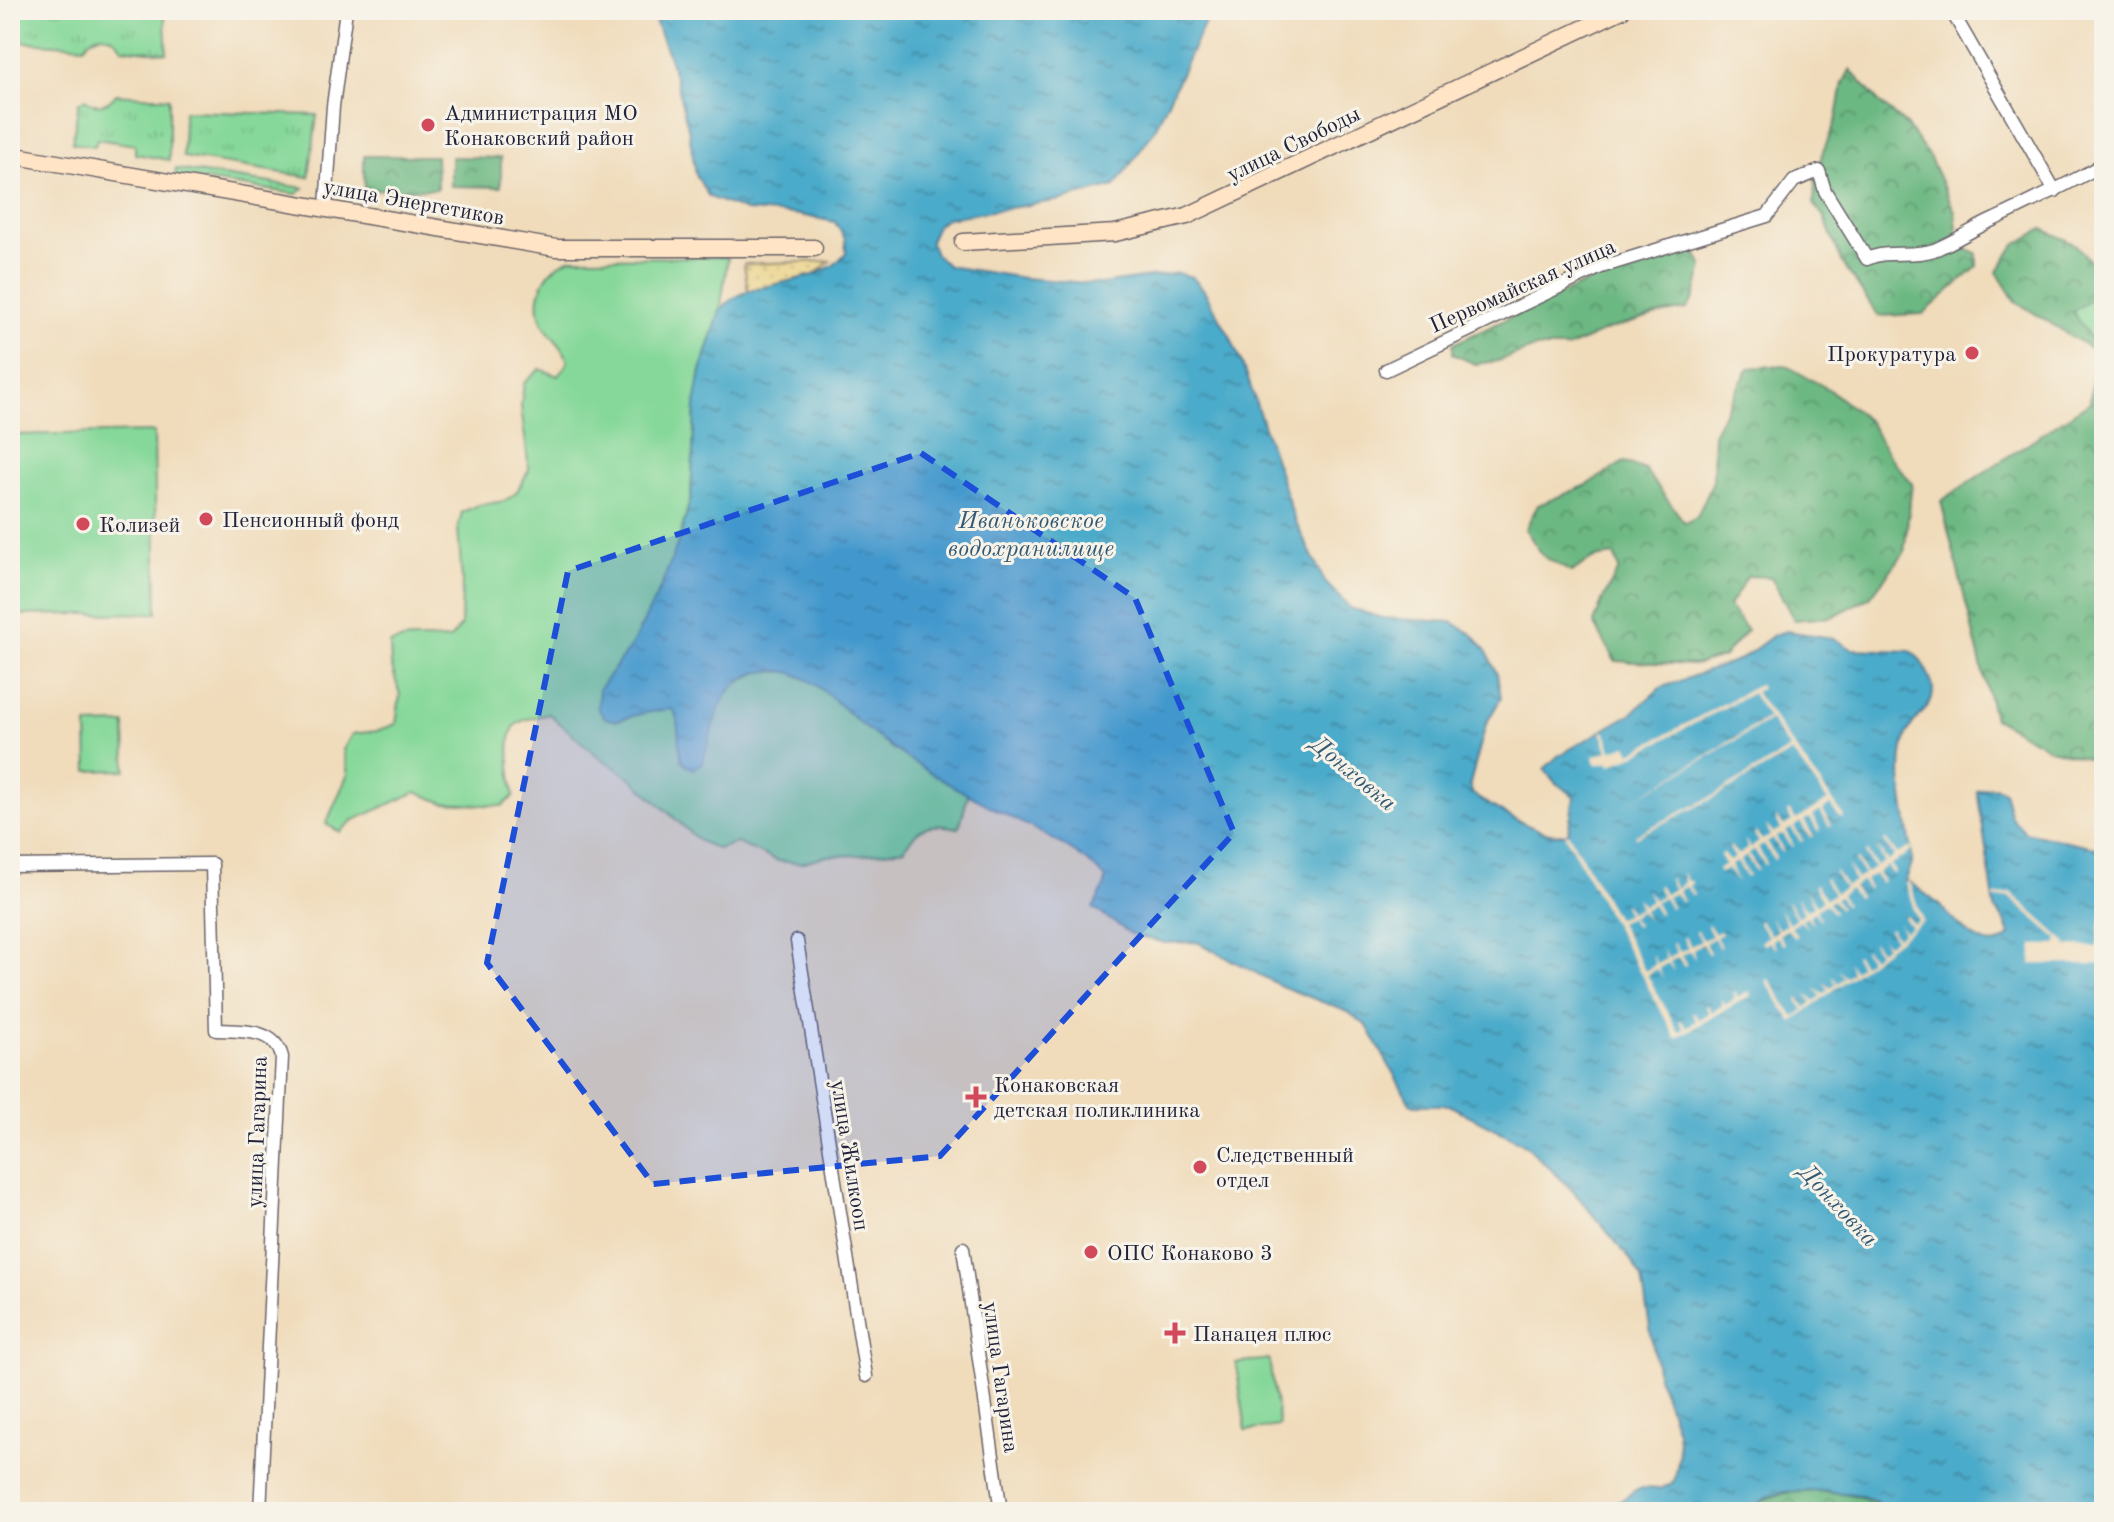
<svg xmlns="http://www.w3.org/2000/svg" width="2114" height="1522" viewBox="0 0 2114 1522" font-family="'Old Standard TT',serif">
  <defs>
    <pattern id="grass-tufts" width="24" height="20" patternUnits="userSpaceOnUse" patternTransform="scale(2)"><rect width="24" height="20" fill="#86d89a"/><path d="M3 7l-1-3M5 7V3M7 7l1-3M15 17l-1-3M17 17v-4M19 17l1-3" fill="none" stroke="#73b986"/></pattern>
    <pattern id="forest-crowns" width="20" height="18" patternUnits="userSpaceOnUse" patternTransform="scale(2)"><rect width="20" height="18" fill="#6cb882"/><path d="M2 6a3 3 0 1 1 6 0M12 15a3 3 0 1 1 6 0" fill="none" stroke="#58956c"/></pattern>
    <pattern id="sand-dots" width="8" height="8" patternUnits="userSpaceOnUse" patternTransform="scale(2)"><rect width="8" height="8" fill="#eeda9e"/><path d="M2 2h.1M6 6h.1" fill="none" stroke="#ccbb89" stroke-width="1.8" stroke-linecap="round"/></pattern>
    <pattern id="water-ripples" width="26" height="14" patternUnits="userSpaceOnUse" patternTransform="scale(2)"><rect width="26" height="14" fill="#4cabca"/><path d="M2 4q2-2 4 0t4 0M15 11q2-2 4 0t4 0" fill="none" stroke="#3f8ba5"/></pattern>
  </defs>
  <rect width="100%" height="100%" fill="#f7f3e8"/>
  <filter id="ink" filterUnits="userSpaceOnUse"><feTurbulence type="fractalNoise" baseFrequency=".0125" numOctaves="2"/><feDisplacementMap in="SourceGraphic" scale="16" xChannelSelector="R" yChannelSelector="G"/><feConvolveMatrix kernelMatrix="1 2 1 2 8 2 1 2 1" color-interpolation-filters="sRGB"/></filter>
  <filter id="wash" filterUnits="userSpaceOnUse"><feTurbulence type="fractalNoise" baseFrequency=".006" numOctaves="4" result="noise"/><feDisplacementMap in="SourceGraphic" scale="32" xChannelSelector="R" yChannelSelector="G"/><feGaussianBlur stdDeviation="1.8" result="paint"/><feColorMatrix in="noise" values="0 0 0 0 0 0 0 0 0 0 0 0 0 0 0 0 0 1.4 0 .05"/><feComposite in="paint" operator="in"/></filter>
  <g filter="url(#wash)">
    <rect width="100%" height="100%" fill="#f0dcbb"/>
    <path fill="url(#grass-tufts)" stroke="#547d6a" stroke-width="2" d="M10,10H164L167,53L122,48C113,33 95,30 85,46L10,41Z
      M116,94L169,98V160L135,154V145L97,139L95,146L72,143L79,102L85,99C96,108 108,106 116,94Z
      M184,111L317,115L309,177L183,157Z
      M176,169L304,188L297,194L175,176Z"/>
    <path fill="url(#forest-crowns)" stroke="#476d5e" stroke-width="2" d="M1850,70L1879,102L1906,125L1930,158L1955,212L1959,246L1977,253V267L1923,314L1878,316L1842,262L1824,217L1814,204L1815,183L1822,154L1837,118L1843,83Z
      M364,156H436L437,189L364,190Z
      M451,157L501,158V187L451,186Z
      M2043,229L2075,244L2104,276V762L2050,749L1994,718L1941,501L2090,402L2095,351L2015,301L1997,272L2015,245Z
      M1692,244L1703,267L1694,298L1687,309L1660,314L1607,330L1567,348H1535L1498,361L1475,364L1453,354V344L1596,278Z
      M1785,365L1830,390L1869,422L1890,457L1912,483L1904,553L1870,597L1832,617L1794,620L1771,577L1748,576L1729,606L1747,630L1723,657L1694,665L1615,661L1594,623L1603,599L1619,569L1614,555L1594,558L1571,572L1543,556L1525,529L1538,505L1585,486L1624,462L1645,470L1685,523L1697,517L1713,481L1714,431L1749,368Z
      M1820,1491C1846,1493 1867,1494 1886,1512H1745C1776,1491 1784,1492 1820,1491Z"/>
    <path fill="url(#sand-dots)" stroke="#887e6c" stroke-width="2" d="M830,261L814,275L748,291L744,264Z"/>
    <path fill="#86d89a" stroke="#547d6a" stroke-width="2" d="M728,257L720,311L701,371L695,405L691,497L679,540L661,587L633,643L599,689L598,709L615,721L644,713L673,709L679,723L681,761L694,769L702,763L720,701L736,684L760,671L790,672L819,685L891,748L968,795L959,828C929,823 921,823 904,849L863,855L825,856L801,863L778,861L737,843L717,849L699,841L631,778L599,757L549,714C540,717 524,718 517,724C503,735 512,780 514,796L502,806L444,803L416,792L352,821L340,832L326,824L348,774L343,750L352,734L377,731L396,724L400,695L391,664L390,644C410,635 429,641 450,639L461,626L462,580L458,529L462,512L479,505L505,501L516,493L529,470L521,406L524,383L540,369L558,376L568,362C563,343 553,341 544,325C530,298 545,267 572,258Z
      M2103,292L2104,294V360L2073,311Z
      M154,432L157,613L10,615V435Z
      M125,724L126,770L88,771L87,725Z
      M1269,1359L1279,1426L1246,1431L1236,1363Z"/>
    <path fill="url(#water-ripples)" stroke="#376682" stroke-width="2" d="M651,10H1211L1154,131L1115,186L1061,200L947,218L937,225L930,241L935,254L948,266L1024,278L1100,284L1178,273L1192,277L1204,290L1230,336L1247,376L1295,521L1325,582L1350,608L1382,618L1452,622L1473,635L1487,652L1497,674L1501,698L1486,724L1470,784L1472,793L1479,799C1499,810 1547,841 1568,833L1574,797L1554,781L1544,769L1558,756L1631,714L1660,688L1743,658L1774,635L1786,631L1833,638L1852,649L1910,651C1920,656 1934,681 1933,692C1932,708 1913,719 1907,734C1893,771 1908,816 1912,856V864L1905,882H1909C1919,889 1929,896 1939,905C1955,920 1987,962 2010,935L2006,923L1995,908L1978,796L1977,791C1986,787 1996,785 2004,791L2011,817L2025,832L2104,849V1512H1886L1874,1500L1854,1494L1820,1491L1783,1492L1768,1497L1745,1512H1606L1634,1491L1643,1488L1660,1489L1671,1484L1675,1479L1679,1455L1677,1431L1658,1376L1642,1279L1630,1259L1574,1192L1526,1145L1449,1105H1415L1410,1103L1367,1026L1348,1012L1281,986L1197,942L1165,943L1131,934L1093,908L1105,885V878C1077,848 1033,829 997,810C944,782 889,751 845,710C821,688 797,664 761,672C717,680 714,729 702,763L694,769C671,765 684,725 673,709L644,713L615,721L605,718L598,709L599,689L633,643L661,587L679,540L691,497L695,405L701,371L720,311L732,299L748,291L814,275L834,265L846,253L845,239L835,222L794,214L746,211L709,197L696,175L689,132L672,66Z"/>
    <path fill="#f0dcbb" d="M1759,685L1761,688L1755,692L1844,817L1841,819L1830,805L1823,810L1831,825L1829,826L1820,811L1813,816L1820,830L1818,832L1810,818L1804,820L1813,836L1810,837L1800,822L1794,827L1803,841L1801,842L1791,828L1786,832L1794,846L1792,847L1783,834L1776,837L1784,852L1782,853L1773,839L1767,843L1776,858L1774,860L1764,845L1758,848L1767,864L1765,865L1754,850L1749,854L1758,870L1756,871L1746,856L1740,861L1749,875L1747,877L1737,862L1731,865L1738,882L1728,868L1720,872L1718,869L1725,864L1720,855L1722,853L1729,861L1735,858L1729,848L1731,847L1738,855L1748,849L1744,839L1751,848L1759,842L1754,834L1756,832L1762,840L1770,836L1766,825L1773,833L1781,829L1776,819L1777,817L1784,826L1792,821L1787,812L1789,810L1796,820L1828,801L1792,752L1714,798L1636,837L1635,835L1713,796L1790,749L1770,720L1622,807L1768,718L1752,693L1631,757L1610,765L1609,762L1596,765L1594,756L1608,751L1602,733L1605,731L1612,750L1627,745L1631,753Z
      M1568,833L1617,919L1627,914L1623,904L1624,903L1630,913L1640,908L1636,897L1643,906L1651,901L1647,890L1654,900L1662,895L1657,886L1659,885L1665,894L1674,889L1669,880L1670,878L1676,888L1684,883L1682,872L1687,881H1691L1692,883L1689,886L1694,895L1692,896L1686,886L1678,891L1683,901L1681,902L1675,893L1667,897L1672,907L1670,908L1664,898L1655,903L1660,913L1658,914L1652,905L1643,910L1647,920L1640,911L1631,917L1637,925L1635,927L1629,917L1619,923L1645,971L1655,965L1652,954L1657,964L1666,959L1663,949L1668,958L1677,953L1672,944L1674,943L1679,952L1688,948L1683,938L1685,937L1691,946L1701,941L1696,932L1698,931L1703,940L1712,936L1707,926L1709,925L1715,934L1720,931L1722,934L1716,937L1721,947L1719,948L1714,938L1705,943L1710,953L1708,954L1702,944L1693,950L1695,960L1690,951L1681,955L1686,965L1684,967L1678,957L1670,961L1674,972L1668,963L1659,968L1663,978L1657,969L1647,975L1679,1032L1684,1029L1679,1022L1681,1020L1687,1027L1696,1021L1692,1014L1694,1013L1699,1020L1709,1013L1705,1006L1707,1005L1712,1012L1722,1006L1720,997L1725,1005L1735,999L1732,988L1738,998L1749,991L1751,995L1676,1038L1565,835Z
      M1886,840L1897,854L1911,847L1912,851L1891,864L1895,873L1893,874L1887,866L1878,872L1883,881L1881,883L1874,874L1865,880L1870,889L1868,890L1862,881L1853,887L1859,896L1857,898L1849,889L1841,895L1847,904L1845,905L1839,897L1835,899L1841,907L1839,908L1832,900L1828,903L1835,912L1833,913L1825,904L1816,910L1821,921L1814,912L1809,915L1813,925L1806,917L1802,920L1808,929L1800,921L1791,927L1797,936L1795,938L1787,929L1779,935L1785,944L1783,945L1776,937L1772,940L1777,950L1769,942L1764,945L1761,942L1768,936L1758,922L1760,920L1771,935L1777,930L1769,915L1779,929L1787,924L1778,908L1790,923L1796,918L1787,903L1788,902L1798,917L1804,913L1796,896L1807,911L1814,906L1806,890L1817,905L1823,900L1814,885L1816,884L1826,899L1833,894L1824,879L1826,878L1835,893L1844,888L1834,872L1836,871L1846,886L1854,881L1847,864L1857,879L1864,875L1855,860L1857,859L1866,873L1874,868L1865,853L1867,852L1877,866L1884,862L1876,846L1888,861L1894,856L1884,841Z
      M1905,882H1909L1923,921L1792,1022L1766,981L1769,979L1794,1017L1804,1010L1797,1000L1799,999L1806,1008L1812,1002L1806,993L1815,1001L1821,996L1814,988L1823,994L1829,990L1823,982L1831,988L1836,984L1831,975L1838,983L1844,978L1838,970L1846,977L1852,972L1848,962L1854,970L1860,966L1854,956L1856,955L1863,964L1869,959L1863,950L1864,949L1872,957L1878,952L1872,943L1873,942L1880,950L1886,946L1880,937L1888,944L1895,939L1888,930L1890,928L1897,937L1903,932L1898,922L1905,931L1911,927L1904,917L1906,916L1913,924L1918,921Z
      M2104,891L2100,964H2031L2033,945H2056L2058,939L2009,897L1994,899V896L2008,894L2010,892L2068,944L2066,946L2097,947Z"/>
  </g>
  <g filter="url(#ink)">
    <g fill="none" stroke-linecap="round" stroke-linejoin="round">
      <defs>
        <path id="minor" d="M1951,10L2055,191
          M326,207L333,106L346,10
          M1386,370L1601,267L1767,216L1794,181L1819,171L1825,191L1867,259C1888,249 1911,258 1934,250C1955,242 1974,228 1995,219C2029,203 2062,187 2095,169L2104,161
          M10,866L212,864L216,1030C241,1031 275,1028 282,1057L260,1512
          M797,941L866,1376
          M963,1248L1001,1512"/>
        <path id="secondary" d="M10,155L556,248H814
          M963,242L1115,233L1187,216L1622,10"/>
      </defs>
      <use href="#minor" stroke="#6a6368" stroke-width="15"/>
      <use href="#secondary" stroke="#6a6368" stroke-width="19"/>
      <use href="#minor" stroke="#fff" stroke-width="12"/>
      <use href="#secondary" stroke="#ffe4c6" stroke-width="16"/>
    </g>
  </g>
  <path fill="#1d4ed8" fill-opacity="0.2" stroke="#1d4ed8" stroke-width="6" stroke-dasharray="16 10" stroke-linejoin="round" d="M921,453L1135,598L1234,833L940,1156L653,1184L487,963L568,571Z"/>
  <g fill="#d1495b" stroke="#f7f3e8" stroke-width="3">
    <circle cx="428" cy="125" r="8"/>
    <circle cx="1972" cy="353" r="8"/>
    <circle cx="206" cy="519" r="8"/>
    <circle cx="83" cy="524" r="8"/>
    <path d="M972 1085h8v8h8v8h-8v8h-8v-8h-8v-8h8z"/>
    <circle cx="1200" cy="1167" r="8"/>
    <circle cx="1091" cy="1252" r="8"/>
    <path d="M1171 1321h8v8h8v8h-8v8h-8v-8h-8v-8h8z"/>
  </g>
  <g text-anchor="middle" stroke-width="6" stroke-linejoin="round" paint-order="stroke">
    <g font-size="22" fill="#22223b" stroke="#f7f3e8" text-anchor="start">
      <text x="444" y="120">Администрация МО<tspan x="444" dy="25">Конаковский район</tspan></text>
      <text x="1956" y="361" text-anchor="end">Прокуратура</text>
      <text x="222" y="527">Пенсионный фонд</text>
      <text x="99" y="532">Колизей</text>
      <text x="994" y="1092">Конаковская<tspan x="994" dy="25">детская поликлиника</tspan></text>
      <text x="1216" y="1162">Следственный<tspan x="1216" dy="25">отдел</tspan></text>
      <text x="1107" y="1260">ОПС Конаково 3</text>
      <text x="1193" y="1341">Панацея плюс</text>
    </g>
    <g font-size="22" fill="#22223b" stroke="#f7f3e8">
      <text transform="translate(1293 143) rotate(-26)" y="8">улица Свободы</text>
      <text transform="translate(414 201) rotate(10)" y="8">улица Энергетиков</text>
      <text transform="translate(1522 285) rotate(-24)" y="8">Первомайская улица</text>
      <text transform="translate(256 1132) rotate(-88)" y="8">улица Гагарина</text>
      <text transform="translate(851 1155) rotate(81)" y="8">улица Жилкооп</text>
      <text transform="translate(1002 1377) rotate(82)" y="8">улица Гагарина</text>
    </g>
    <g font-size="24" font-style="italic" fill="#335974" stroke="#f7f3e8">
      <text x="1031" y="528">Иваньковское<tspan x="1031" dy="28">водохранилище</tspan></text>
      <text transform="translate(1354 773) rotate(40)" y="8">Донховка</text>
      <text transform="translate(1839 1205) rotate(47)" y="8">Донховка</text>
    </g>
  </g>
  <rect width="2114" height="1522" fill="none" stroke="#f7f3e8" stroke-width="40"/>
</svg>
